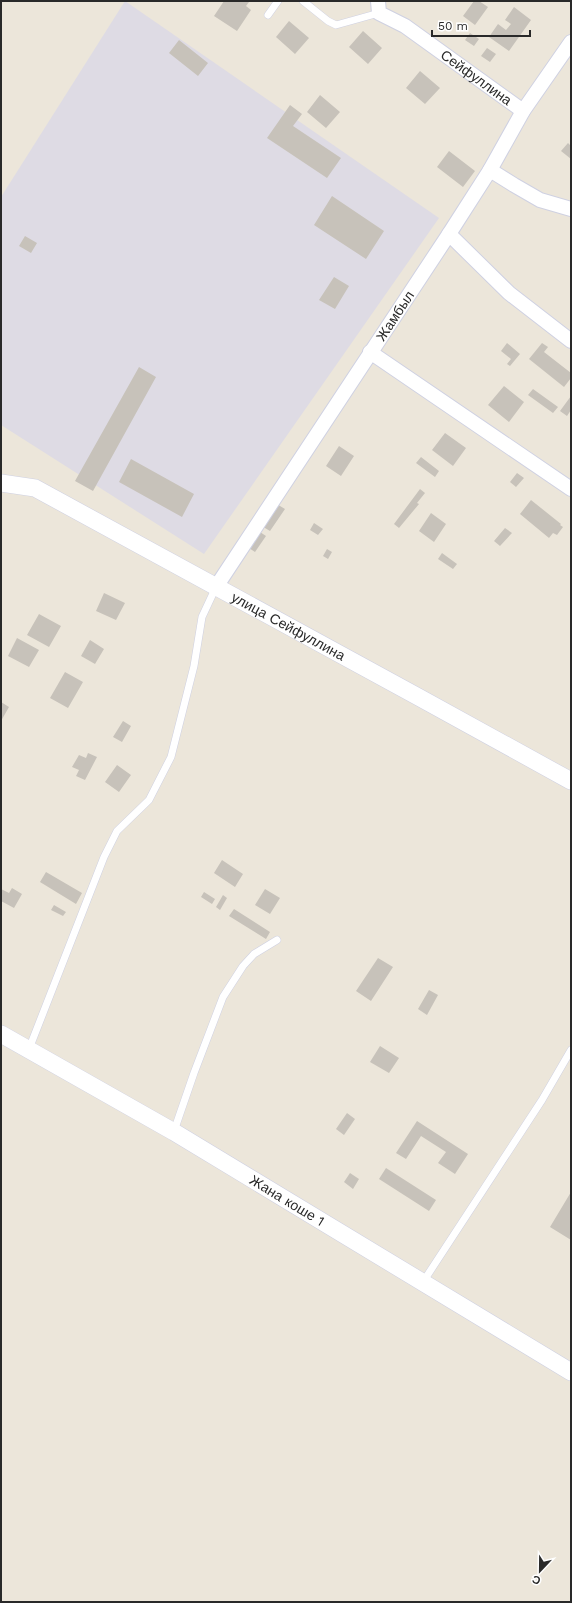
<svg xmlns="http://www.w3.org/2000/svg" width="572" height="1603" viewBox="0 0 572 1603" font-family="'Work Sans',sans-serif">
  <rect width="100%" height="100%" fill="#ece6da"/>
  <path fill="#dedbe4" d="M125,1L439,218L204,554L1,425V197Z"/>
  <path fill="#c7c2ba" d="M224,1L249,2L246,6L251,10L237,31L214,16Z
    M474,1H479L488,7L475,25L463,16Z
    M514,7L531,20L509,51L489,37L498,24L506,30L511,24L505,20Z
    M289,21L309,38L295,54L276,37Z
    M363,31L382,48L368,64L349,47Z
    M470,33L479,39L474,46L465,40Z
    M179,40L208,63L198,76L169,53Z
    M487,48L496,54L490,62L481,56Z
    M420,71L440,88L425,104L406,88Z
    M320,95L340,112L326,128L307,112Z
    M290,105L302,114L293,126L341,158L327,178L267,138Z
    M568,143L571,146V159L561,151Z
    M449,151L475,171L463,187L437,167Z
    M332,196L384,231L366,259L314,225Z
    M25,236L37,243L31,253L19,246Z
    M334,277L349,286L335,309L319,300Z
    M507,343L520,354L510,366L507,364L511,359L501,351Z
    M542,343L548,347L544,352L571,373V378L564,387L529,359Z
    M139,367L156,377L93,491L75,481Z
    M504,386L524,402L509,422L488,405Z
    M533,389L558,407L553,413L528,395Z
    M571,396V410L567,416L560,411Z
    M445,433L466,448L453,466L432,450Z
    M339,446L354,456L341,476L326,466Z
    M421,457L439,471L435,477L416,463Z
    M131,459L194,494L182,517L119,482Z
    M517,473L524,478L516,487L510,482Z
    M420,489L425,493L417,503L419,504L399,528L394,524Z
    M531,500L561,524L560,525L563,527L557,535L553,533L549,538L520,514Z
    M275,503L285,509L270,531L260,525Z
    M431,513L446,524L434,542L419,531Z
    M314,523L323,529L318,535L310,530Z
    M505,528L512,533L500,546L494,541Z
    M257,530L266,536L255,552L246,546Z
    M327,549L332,552L328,559L323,556Z
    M442,553L457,564L453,569L438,559Z
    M104,593L125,603L116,620L96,611Z
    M39,614L61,626L49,647L27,635Z
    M17,638L39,650L29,667L8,656Z
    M90,640L104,649L95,664L81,656Z
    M65,672L83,682L68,708L50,698Z
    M1,702L9,707L1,721Z
    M123,721L131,726L122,742L113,737Z
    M88,753L97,757L85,780L76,776L79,770L72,767L79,755L86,758Z
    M117,765L131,775L119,792L105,782Z
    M222,860L243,874L235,887L214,873Z
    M46,872L82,893L76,904L40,882Z
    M12,888L22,894L14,908L1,901V889L9,893Z
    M265,889L280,898L270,914L255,905Z
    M204,892L215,899L212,904L201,897Z
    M223,895L227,898L220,910L216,907Z
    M54,905L66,912L63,916L51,910Z
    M234,909L270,932L266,939L229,916Z
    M378,958L393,967L371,1001L356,991Z
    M429,990L438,995L427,1015L418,1009Z
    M380,1046L399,1058L389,1073L370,1062Z
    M347,1113L355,1119L344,1135L336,1129Z
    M417,1121L468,1154L455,1174L438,1163L446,1152L421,1136L406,1159L396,1153Z
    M386,1168L436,1200L429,1211L379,1179Z
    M350,1173L359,1179L353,1189L344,1182Z
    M571,1192V1240L550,1227Z"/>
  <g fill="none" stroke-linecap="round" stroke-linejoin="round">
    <defs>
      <path id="service" d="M303,1L328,21L336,25L379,13
        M268,15L278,1
        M29,1049L104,857L117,831L149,800L171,757L194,666L202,617L216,587
        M174,1131L194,1073L223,997L243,966L254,954L277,940
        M423,1282L542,1100L571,1050"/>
      <g id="minor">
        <path id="s1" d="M378,1L379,13L405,26L523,111"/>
        <path d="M490,170L514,185L540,200L571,209"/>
        <path d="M449,234L509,293L571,341"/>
        <path d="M370,352L571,489"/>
        <path id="s2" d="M216,587L449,234L490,170L523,111L571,42"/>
      </g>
      <g id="tertiary">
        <path id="s3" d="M1,483L35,488C213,586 393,682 571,781"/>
        <path id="s4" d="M1,1034L174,1132L571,1372"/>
      </g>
    </defs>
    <use href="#service" stroke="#cfd1e2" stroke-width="8"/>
    <use href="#minor" stroke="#cfd1e2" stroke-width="16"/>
    <use href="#tertiary" stroke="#cfd1e2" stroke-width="18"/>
    <use href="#service" stroke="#fff" stroke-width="7"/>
    <use href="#minor" stroke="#fff" stroke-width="14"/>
    <use href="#tertiary" stroke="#fff" stroke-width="17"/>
  </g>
  <g text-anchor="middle" stroke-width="4" stroke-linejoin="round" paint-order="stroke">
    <g font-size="14" fill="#292929" stroke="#fff">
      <text dy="5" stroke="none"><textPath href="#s1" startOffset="129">Сейфуллина</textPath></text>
      <text dy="5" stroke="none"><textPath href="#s2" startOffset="325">Жамбыл</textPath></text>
      <text dy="5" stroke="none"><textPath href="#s3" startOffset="323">улица Сейфуллина</textPath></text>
      <text dy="5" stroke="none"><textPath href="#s4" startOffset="331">Жана коше 1</textPath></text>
    </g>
  </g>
  <rect width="572" height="1603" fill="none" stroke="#292929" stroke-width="4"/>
  <g transform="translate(540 1571) rotate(202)" stroke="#ffffff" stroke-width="3" paint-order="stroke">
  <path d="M0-3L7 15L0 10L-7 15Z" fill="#292929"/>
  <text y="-6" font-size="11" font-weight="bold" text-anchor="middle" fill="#292929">С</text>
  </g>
  <path d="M432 30v6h98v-6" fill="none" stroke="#292929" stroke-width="2"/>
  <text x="438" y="30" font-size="12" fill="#292929" stroke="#ffffff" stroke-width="3" paint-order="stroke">50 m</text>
</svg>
